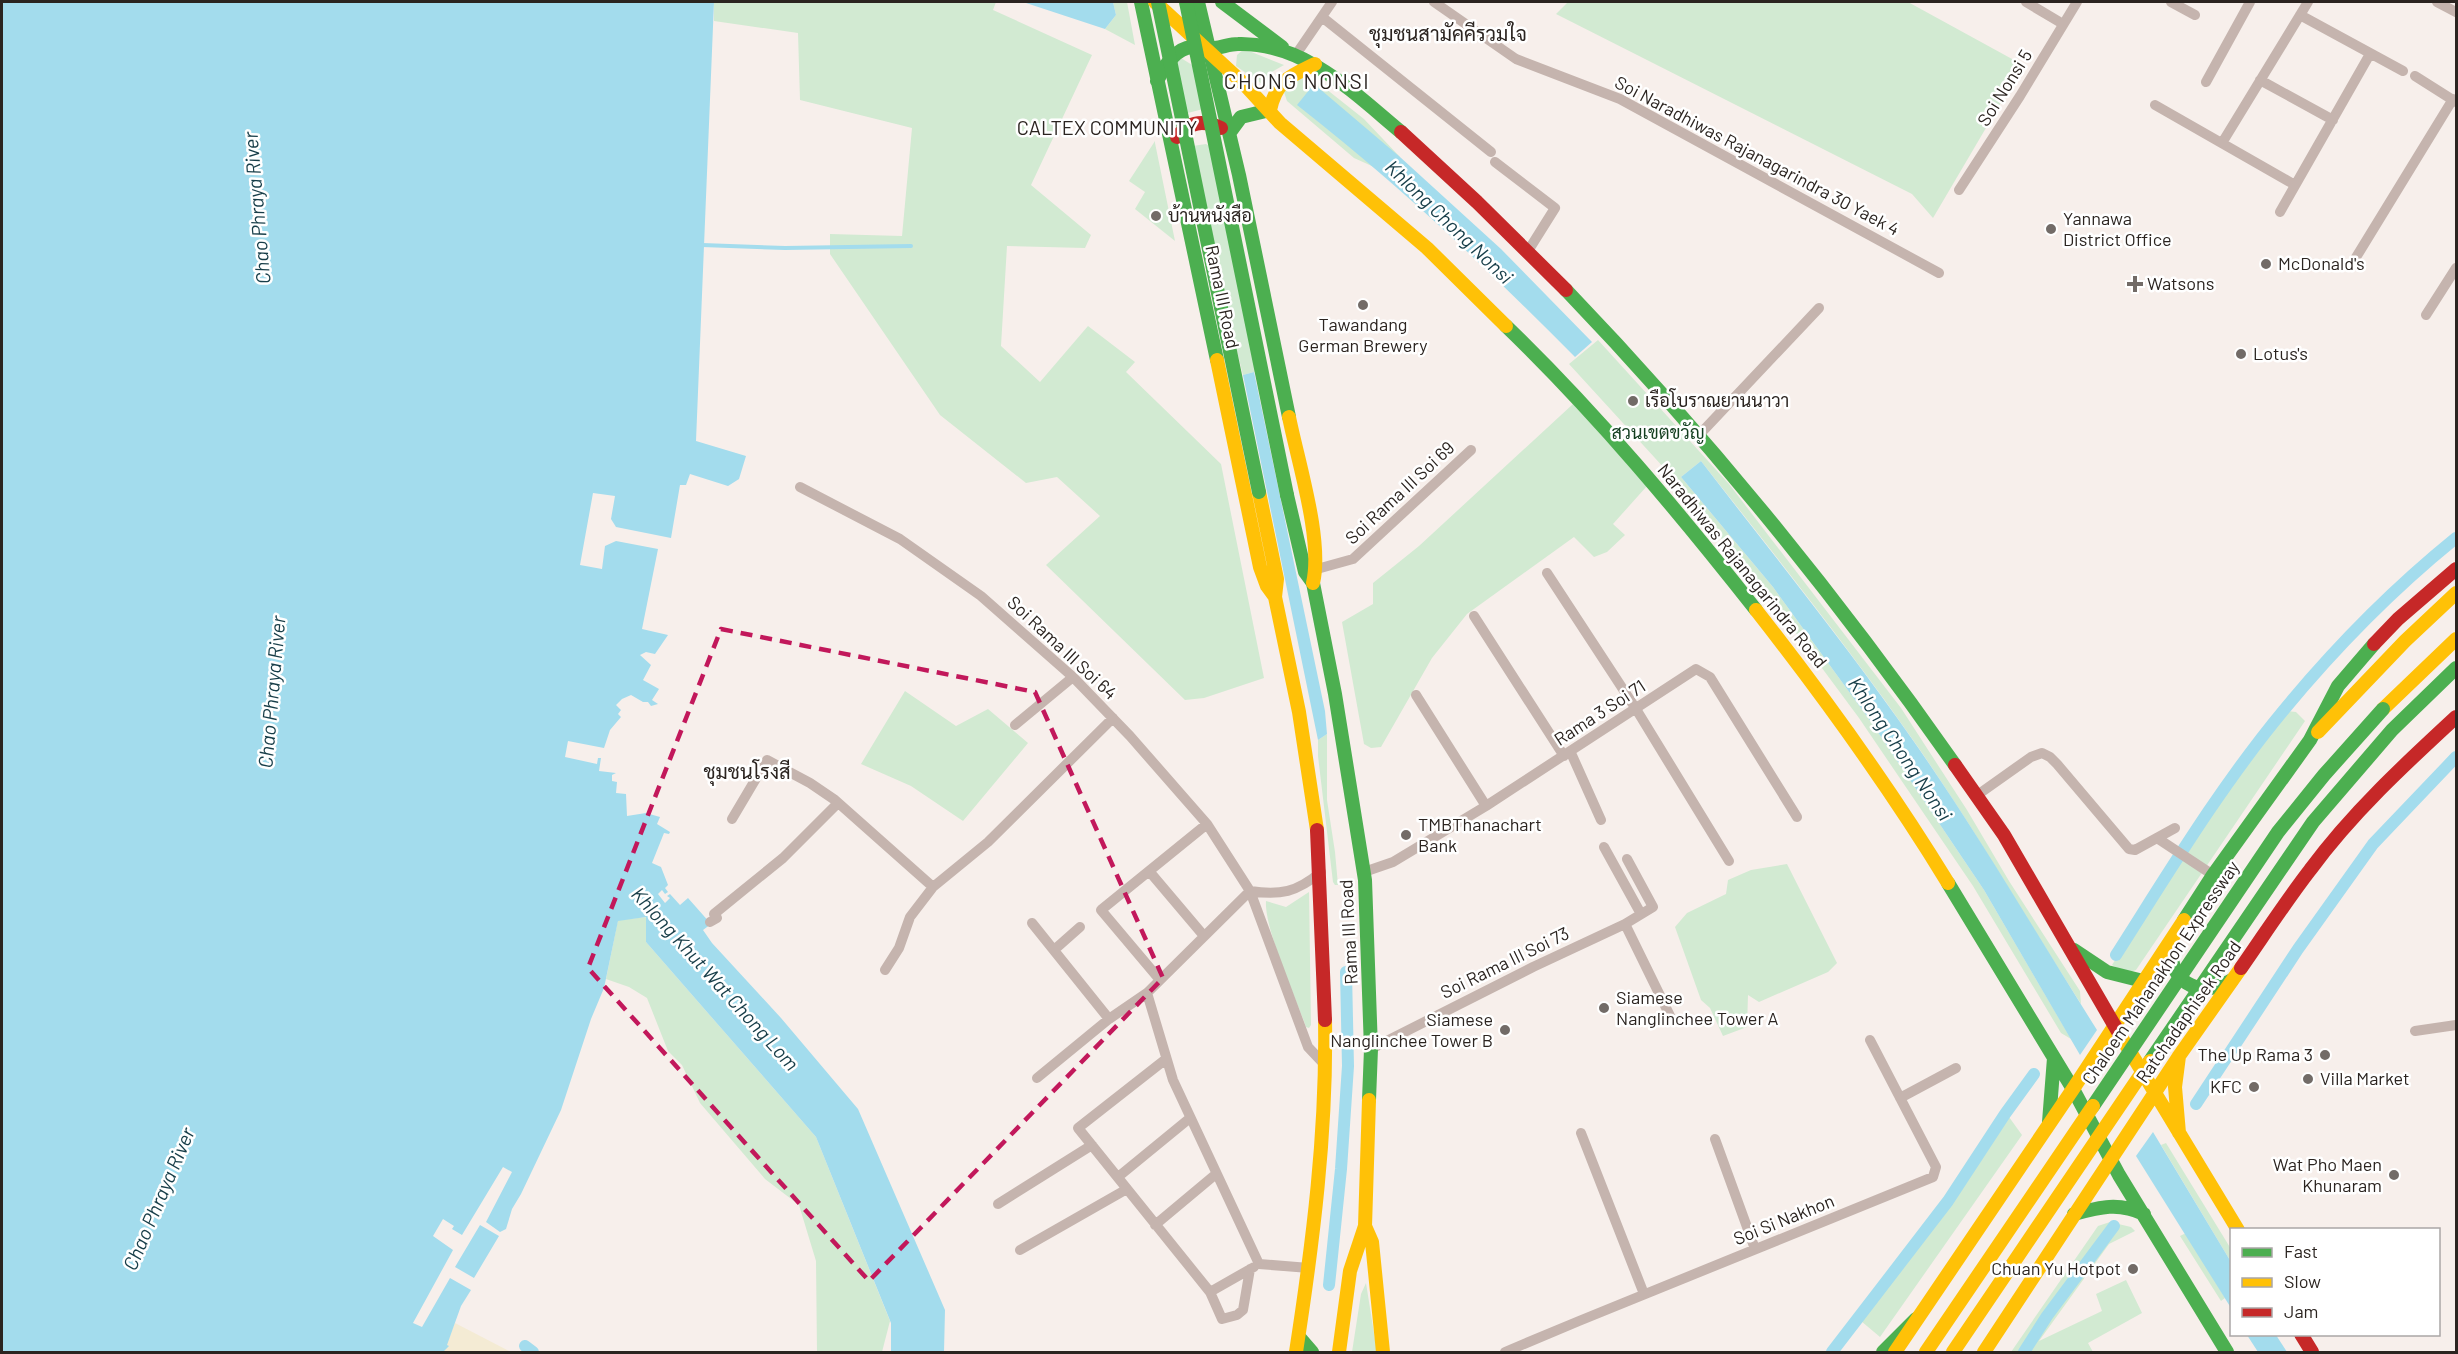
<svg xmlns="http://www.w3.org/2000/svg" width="2458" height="1354" viewBox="0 0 2458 1354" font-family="Barlow,Sarabun,sans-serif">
  <rect width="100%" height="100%" fill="#f7efeb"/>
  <path fill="#d2ead2" d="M714,2H996L993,10L1092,55L1031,185L1091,235L1085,248L1007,246L1001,346L1040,382L1088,326L1135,362L1126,372L1221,464L1264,678L1204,698L1185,700L1046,565L1100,516L1057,477L1026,483L940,415L830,254V234L902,236L912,128L800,100L798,33L714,21Z
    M1113,2H1127L1135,45L1105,29L1116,15Z
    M1568,2H1908L2023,65L1933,218L1912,194L1556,14Z
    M1244,49L1284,65L1270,73L1268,88L1236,66L1237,55Z
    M1166,56L1181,58L1197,68L1207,108L1180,115Z
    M1304,77H1311L1364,119L1400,157L1374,167L1354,158L1287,101L1284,92L1292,79Z
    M1155,141V143L1175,241L1135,209L1145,192L1129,181Z
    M1206,144L1215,149L1258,371L1243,375L1186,147Z
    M1598,340L1729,484L1901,708L1967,810L2009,881L2080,991L2081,1004C2026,919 1976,831 1918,747C1850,649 1775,555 1701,461L1681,477L1773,587L1871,722L1984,890L2071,1039L2061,1033L1973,886L1859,718L1796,633L1676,481L1569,364Z
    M1573,404L1647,486L1613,524L1625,535L1607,552L1594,557L1574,537L1467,614L1432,658L1381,747L1371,748L1364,744L1342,622L1373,604V583L1419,546Z
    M905,691L956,726L988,709L1028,743L963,821L911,786L861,764Z
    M2287,711L2296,712L2305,721L2136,970L2127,973L2112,965L2188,845Z
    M1327,734V800L1335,852L1338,885H1335L1333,882L1318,756V740Z
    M1787,864L1837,963L1828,972L1759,1002L1748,995L1747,1027L1723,1036L1710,1008L1701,1000L1675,927L1687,913L1726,894L1728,880L1751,870Z
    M1309,892L1311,1025L1309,1028L1306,1027C1296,998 1264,928 1266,901L1286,907Z
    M647,917L646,942L816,1137L890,1321L882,1352H817L816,1261L799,1205L765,1179L700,1103L682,1065L668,1051L647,998L629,987L606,979L618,920Z
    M2009,1117L2022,1135L1880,1337L1861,1321L1966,1179Z
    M2166,1143L2231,1249V1262L2161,1145Z
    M2110,1222L2131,1227L2135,1231L2109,1244L2039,1341L2102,1311L2096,1294L2126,1280L2142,1313L2088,1343L2093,1352H2011L2098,1226Z
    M2186,1233L2225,1298L2221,1301L2180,1236Z
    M1366,1283L1377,1352H1352L1361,1294Z"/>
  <path fill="#f4ebd4" d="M455,1323L511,1352H443L448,1346L446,1345Z"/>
  <path fill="#a3dced" d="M2,2H714L696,441L746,456L739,479L728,486L690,474L686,485H680L671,538L616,527L611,519L615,496L593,493L580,565L602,569L605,546L616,541L658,549L642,629L668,635L655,654L646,652L640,655L651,665L643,680L659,689L652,700L658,704L651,706L648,702H643L631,695L622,699L616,705L621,710L618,714L621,717L610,730L604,748L568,741L565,757L597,764L598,758H601L599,771L616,773L612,775V781L617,782L616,793L626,794L627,816L646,813L660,817L657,824L670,832L669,834L664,833L652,863L661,867L668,885L665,888L668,892L665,894L662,890L658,894L665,903L670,898L667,896L670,894L680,905L688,898L711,924L703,930L712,943L781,1018L858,1109L945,1310L944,1352H891V1323L816,1137L646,942V917L618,921L604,988L591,1019L561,1110L521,1194L512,1209L506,1229L500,1232L486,1222L512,1172L503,1167L462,1235L452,1229L454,1226L443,1219L433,1236L453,1250L413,1323L422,1327L450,1278L471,1290L461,1306L447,1345L449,1346L443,1352H2Z
    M1023,2H1113L1116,15L1105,29Z
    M1314,84L1400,157L1501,249L1592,342L1575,357C1487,268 1396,182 1297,105Z
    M1254,372L1325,711L1327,734L1318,740L1243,375Z
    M1701,461C1774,556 1849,648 1917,746C1981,838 2037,935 2097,1030L2080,1055L1984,890L1871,722L1773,587L1681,477Z
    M2153,1132L2231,1262V1308L2136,1156Z
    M480,1225L499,1236L474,1278L455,1267Z
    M2247,1335H2276L2287,1352H2258Z"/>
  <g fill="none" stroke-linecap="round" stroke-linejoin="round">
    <path stroke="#a3dced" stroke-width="4" d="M702,245L785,248L911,246"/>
    <path stroke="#a3dced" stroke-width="12" d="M2116,955C2169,872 2220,787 2283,711C2335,648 2393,589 2456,538
      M2196,1104L2298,949L2373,844L2456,757
      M1329,1285L1341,1169L1348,1066L1346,972
      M525,1346L533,1352
      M1832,1352L1948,1201L2005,1114L2034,1074
      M2024,1352L2047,1316L2114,1226"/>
    <path stroke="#c5b4ae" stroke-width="10" d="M1434,2L1516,59L1620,99L1939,273
      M2026,2L2063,24
      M2171,2L2195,15
      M2437,2L2456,12
      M2300,15L2403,71
      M1322,17L1491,152
      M1295,56L1332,2
      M2415,76L2456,102
      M2260,80L2333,120
      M2206,82L2250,2
      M2155,105L2295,185
      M2222,143L2308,2
      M1495,162L1555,208L1528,251
      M1959,190L2020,96L2077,2
      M2280,212L2370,54
      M2355,259L2453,99
      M2426,315L2456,268
      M1700,434L1819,308
      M800,487L900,539L981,596L1073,677L1130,736L1207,824L1250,891L1308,1047L1325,1065
      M1317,569L1353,559L1471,450
      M1547,573L1636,709L1729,861
      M1474,616L1564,756
      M1416,695L1486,806
      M1015,725L1073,677
      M1571,753L1601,820
      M1976,796L2031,757L2042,753L2050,757L2057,764L2129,849L2135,850L2175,828
      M732,819L767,760L810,783L835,800L933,887L988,842L1113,718
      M2157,838L2213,875
      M1604,847L1641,914
      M1149,871L1204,936
      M1364,872L1393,862L1486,806L1696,669L1710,677L1797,817
      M1250,891C1280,896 1297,892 1321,872
      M710,922L717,918L714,914L783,858L838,803
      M1032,923L1109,1019
      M1625,924L1673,1022
      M1054,950L1080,927
      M885,970L899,948L910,917L933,887
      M1160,980L1101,910L1207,824
      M1147,993L1173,1080L1259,1264
      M2415,1031L2456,1025
      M1371,1049L1533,967L1625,924L1653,907L1627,859
      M1166,1059L1078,1128L1210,1292L1222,1319L1237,1315L1243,1310L1250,1269
      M1037,1078L1109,1019L1147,993L1250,891
      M1900,1098L1956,1068
      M1581,1133L1644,1294
      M1715,1139L1755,1249
      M1118,1177L1190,1118
      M998,1204L1092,1145
      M1155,1225L1216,1174
      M1020,1250L1127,1189
      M1259,1264L1309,1268
      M1210,1292L1254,1267
      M1505,1352L1579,1321L1933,1177L1936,1167L1870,1040"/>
    <path stroke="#4caf50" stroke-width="14" d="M1141,2L1217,360
      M1198,2L1239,175L1289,417
      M1222,2L1282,47
      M1157,81C1164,67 1175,48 1192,47C1200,46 1207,49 1215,48C1223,47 1230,44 1238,44C1304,42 1354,93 1401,132
      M1230,132L1241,117L1270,110
      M1566,290C1708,438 1837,597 1955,765
      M1506,326C1597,414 1678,511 1756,610
      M1287,495L1305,572L1313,583L1335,694L1365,880L1371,1049L1369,1100
      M1948,883L2073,1089L2119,1175L2227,1352
      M2184,920L2213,875L2310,740L2338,686L2374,644
      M2172,940C2165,980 2198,1001 2232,980
      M2074,950L2107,972L2143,981
      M2049,1122L2054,1058
      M2074,1214C2100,1207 2119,1202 2144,1214
      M1299,1337L1312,1352
      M1883,1352L1916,1319"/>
    <path stroke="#ffc107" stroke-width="14" d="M1155,2L1245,85L1280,123L1427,248L1506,326
      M1270,110C1276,81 1290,76 1315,64
      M1217,360L1260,567L1267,586L1275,597
      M1289,417C1298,462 1323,540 1313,583
      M1259,492L1277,579L1275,597L1299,712L1317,830
      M1756,610C1825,698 1890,788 1948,883
      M2383,709L2456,639
      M2318,732L2405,641L2456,593
      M2120,1035L2238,1230
      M2179,1056L2175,1087L2179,1133
      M1365,1226L1372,1242L1383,1352
      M1296,1352C1313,1242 1327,1131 1325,1020
      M1339,1352L1350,1271L1365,1226L1369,1100
      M1895,1352L2073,1089L2184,920
      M1984,1352L2179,1056L2241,968"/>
    <path stroke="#c62828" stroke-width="14" d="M1401,132L1477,202L1566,290
      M1177,137C1189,121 1204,120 1221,128
      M2374,644L2398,619L2456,569
      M1955,765L2004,835L2120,1035
      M1317,830L1325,1020
      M2241,968C2264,935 2286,901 2310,870C2352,813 2404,765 2456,717
      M2301,1334L2312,1352"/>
    <path stroke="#4caf50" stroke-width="14" d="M1158,2L1259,492
      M1186,2L1287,495
      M2150,1061L2313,822L2392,730L2456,668
      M2093,1106L2278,832L2324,775L2383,709"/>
    <path stroke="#ffc107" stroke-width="14" d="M1926,1352L2093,1106
      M1953,1352L2150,1061"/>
  </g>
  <path fill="none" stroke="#c2185b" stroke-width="4.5" stroke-dasharray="12 8" stroke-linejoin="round" d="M721,629L1035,692L1163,978L869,1281L588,968Z"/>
  <g fill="#726b67" stroke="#fff" stroke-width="2">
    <circle cx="1156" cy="216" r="6"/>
    <circle cx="2051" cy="229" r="6"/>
    <circle cx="2266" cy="264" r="6"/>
    <path d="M2132 275h6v6h6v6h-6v6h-6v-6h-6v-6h6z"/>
    <circle cx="1363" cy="305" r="6"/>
    <circle cx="2241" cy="354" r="6"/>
    <circle cx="1633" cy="401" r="6"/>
    <circle cx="1406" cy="835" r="6"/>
    <circle cx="1604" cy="1008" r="6"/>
    <circle cx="1505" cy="1030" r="6"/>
    <circle cx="2325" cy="1055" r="6"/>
    <circle cx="2308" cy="1079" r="6"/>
    <circle cx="2254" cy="1087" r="6"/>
    <circle cx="2394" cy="1175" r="6"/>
    <circle cx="2133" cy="1269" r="6"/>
  </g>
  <g text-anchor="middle" stroke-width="5" stroke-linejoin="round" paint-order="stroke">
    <g font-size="18" fill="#2b2420" stroke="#fff">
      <text transform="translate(2005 88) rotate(-58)" y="6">Soi Nonsi 5</text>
      <text transform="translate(1757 156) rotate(28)" y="6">Soi Naradhiwas Rajanagarindra 30 Yaek 4</text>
      <text transform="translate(1222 297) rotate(78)" y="6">Rama III Road</text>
      <text transform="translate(1400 493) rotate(-43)" y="6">Soi Rama III Soi 69</text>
      <text transform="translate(1742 566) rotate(51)" y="6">Naradhiwas Rajanagarindra Road</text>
      <text transform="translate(1062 648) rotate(43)" y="6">Soi Rama III Soi 64</text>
      <text transform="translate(1600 713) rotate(-33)" y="6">Rama 3 Soi 71</text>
      <text transform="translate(1349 932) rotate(-93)" y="6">Rama III Road</text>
      <text transform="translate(1505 963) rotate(-26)" y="6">Soi Rama III Soi 73</text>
      <text transform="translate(2161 973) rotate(-56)" y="6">Chaloem Mahanakhon Expressway</text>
      <text transform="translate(2189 1012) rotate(-55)" y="6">Ratchadaphisek Road</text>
      <text transform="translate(1784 1220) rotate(-22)" y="6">Soi Si Nakhon</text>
    </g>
    <g font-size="18" fill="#2b2420" stroke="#fff" text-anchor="start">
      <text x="1168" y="222">บ้านหนังสือ</text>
      <text x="2063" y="225">Yannawa<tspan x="2063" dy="21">District Office</tspan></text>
      <text x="2278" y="270">McDonald's</text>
      <text x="2147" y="290">Watsons</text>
      <text x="1363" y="331" text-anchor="middle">Tawandang<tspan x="1363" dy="21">German Brewery</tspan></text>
      <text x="2253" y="360">Lotus's</text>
      <text x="1645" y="407">เรือโบราณยานนาวา</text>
      <text x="1418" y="831">TMBThanachart<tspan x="1418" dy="21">Bank</tspan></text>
      <text x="1616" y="1004">Siamese<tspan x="1616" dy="21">Nanglinchee Tower A</tspan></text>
      <text x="1493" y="1026" text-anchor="end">Siamese<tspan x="1493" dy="21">Nanglinchee Tower B</tspan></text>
      <text x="2313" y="1061" text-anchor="end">The Up Rama 3</text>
      <text x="2320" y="1085">Villa Market</text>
      <text x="2242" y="1093" text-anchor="end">KFC</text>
      <text x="2382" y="1171" text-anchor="end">Wat Pho Maen<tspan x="2382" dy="21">Khunaram</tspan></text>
      <text x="2121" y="1275" text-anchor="end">Chuan Yu Hotpot</text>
    </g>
    <g font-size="18" fill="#133e1f" stroke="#fff">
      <text x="1658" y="439">สวนเขตขวัญ</text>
    </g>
    <g font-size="20" fill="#2b2420" stroke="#fff">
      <text x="1448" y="41">ชุมชนสามัคคีรวมใจ</text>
      <text x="1107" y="135">CALTEX COMMUNITY</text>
      <text x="747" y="779">ชุมชนโรงสี</text>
    </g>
    <g font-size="20" font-style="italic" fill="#163d48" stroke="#fff">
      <text transform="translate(257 208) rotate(-95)" y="7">Chao Phraya River</text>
      <text transform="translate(1449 222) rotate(44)" y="7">Khlong Chong Nonsi</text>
      <text transform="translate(272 692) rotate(-85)" y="7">Chao Phraya River</text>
      <text transform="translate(1900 749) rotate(56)" y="7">Khlong Chong Nonsi</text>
      <text transform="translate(715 979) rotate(48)" y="7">Khlong Khut Wat Chong Lom</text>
      <text transform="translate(159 1199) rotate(-67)" y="7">Chao Phraya River</text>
    </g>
    <g font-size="21" letter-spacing="1.5" fill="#2b2420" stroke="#fff">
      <text x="1297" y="89">CHONG NONSI</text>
    </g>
  </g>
  <rect width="2458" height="1354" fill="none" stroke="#2b2420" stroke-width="6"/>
  <rect x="2230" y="1228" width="210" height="108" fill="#ffffff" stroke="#aaa7a6" stroke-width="1.5"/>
  <rect x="2242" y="1248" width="30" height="9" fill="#4caf50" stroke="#aaa7a6" stroke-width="1.5"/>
  <text x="2284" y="1258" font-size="18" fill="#2b2420">Fast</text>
  <rect x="2242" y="1278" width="30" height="9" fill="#ffc107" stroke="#aaa7a6" stroke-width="1.5"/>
  <text x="2284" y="1288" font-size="18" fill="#2b2420">Slow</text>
  <rect x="2242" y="1308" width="30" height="9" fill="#c62828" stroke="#aaa7a6" stroke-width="1.5"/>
  <text x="2284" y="1318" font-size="18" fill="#2b2420">Jam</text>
</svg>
